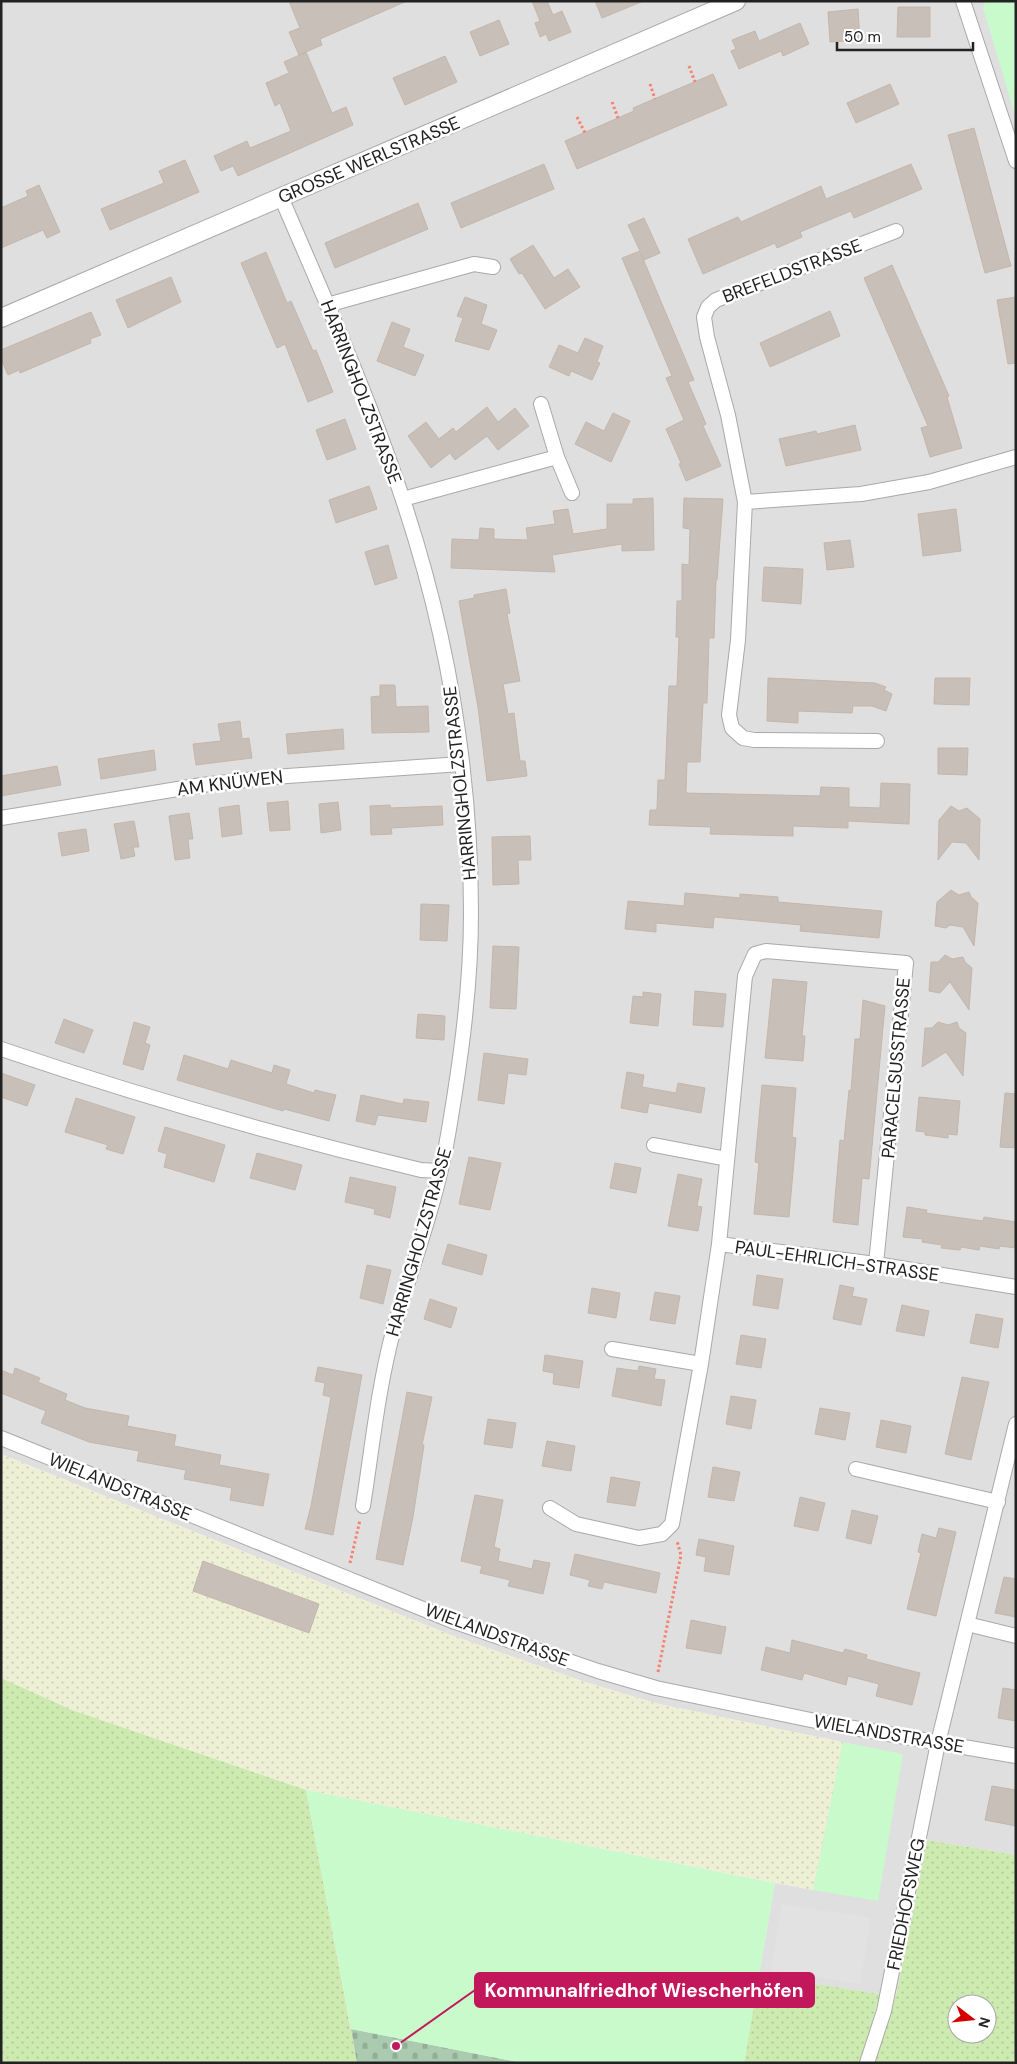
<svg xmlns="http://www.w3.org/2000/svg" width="1017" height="2064" viewBox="0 0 1017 2064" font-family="'DM Sans',sans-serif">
  <defs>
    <pattern id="farmland-dots" width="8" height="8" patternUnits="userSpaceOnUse" patternTransform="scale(1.25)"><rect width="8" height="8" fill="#eef0d5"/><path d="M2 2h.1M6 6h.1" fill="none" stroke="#ccceb7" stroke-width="1.8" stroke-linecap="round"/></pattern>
    <pattern id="grass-dots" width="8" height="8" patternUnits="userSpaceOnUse" patternTransform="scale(1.25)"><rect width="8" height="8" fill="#cdebb0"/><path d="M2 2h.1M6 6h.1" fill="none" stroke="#b0c997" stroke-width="1.8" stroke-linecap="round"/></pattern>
    <pattern id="cemetery-stones" width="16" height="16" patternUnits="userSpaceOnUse" patternTransform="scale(1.25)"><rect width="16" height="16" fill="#aacbaf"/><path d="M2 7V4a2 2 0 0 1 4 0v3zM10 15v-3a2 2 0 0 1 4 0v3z" fill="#92ae96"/></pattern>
  </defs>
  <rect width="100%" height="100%" fill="#f2efe9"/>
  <path fill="#e0dfdf" d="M1,1H1016V1855L927,1840L897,1991L880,1994L759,1975L775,1883L813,1890L842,1742L659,1704L585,1682L451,1635L1,1454Z"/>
  <path fill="url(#farmland-dots)" d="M1,1454L451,1635L585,1682L659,1704L843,1742L813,1890L306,1790L72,1710L1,1678Z"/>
  <path fill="url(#grass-dots)" fill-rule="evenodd" d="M1,1678L72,1710L306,1790L357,2063H1Z
    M927,1840L1016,1855V2063H875L897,1991ZM957,2004H987V2034H957Z
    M759,1975L880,1994L861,2063H744Z"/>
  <path fill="url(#cemetery-stones)" d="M351,2029L523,2063H357Z"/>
  <path fill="#c8facc" d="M985,1H1016V118L983,8Z
    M843,1742L903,1754L878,1901L813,1890Z
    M306,1790L775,1883L744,2063H523L351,2029Z"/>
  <path fill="#e2e2e2" d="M782,1904L871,1918L860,1984L771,1970Z"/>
  <path fill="#c7bfb8" stroke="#c4b6ab" d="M289,1H407L320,39L322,45L299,55L289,32L300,28Z
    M532,1H547L553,15L562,11L571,32L549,41L546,34L540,37L535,23L540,21Z
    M595,1H641V2L602,18Z
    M898,7H930V37H897Z
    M858,9L860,40L830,42L828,12Z
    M499,20L509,44L480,56L470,32Z
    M800,23L809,44L783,56L781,51L739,69L731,51L736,49L732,40L755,31L759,41Z
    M306,52L332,113L346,107L353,125L238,176L233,166L221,171L214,156L247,141L250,148L291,131L280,103L275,106L266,83L289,73L284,62Z
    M445,56L457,82L405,105L393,78Z
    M713,74L727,105L577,169L565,141L634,111L633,108Z
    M890,84L899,104L856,123L847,103Z
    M974,128L1011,266L985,273L948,135Z
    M185,160L199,192L110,230L101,209L164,183L159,171Z
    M544,164L554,189L461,228L451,203Z
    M911,164L922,189L854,218L851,211L800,232L802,237L777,248L775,243L703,274L688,239L738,217L741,222L821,186L826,199Z
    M39,185L60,232L47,238L43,230L1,248V208L28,196L26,191Z
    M418,203L428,229L335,268L325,243Z
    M644,218L660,253L644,260L641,254L694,380L688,382L706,424L703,426L721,466L686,481L679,464L681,463L666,429L684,420L666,378L672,376L622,258L640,251L628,225Z
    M533,245L554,278L568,269L580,287L545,309L522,273L519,274L510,259Z
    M266,252L287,303L291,301L313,351L316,350L333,392L308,402L285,344L277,348L241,263Z
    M892,265L949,396L947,397L962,448L930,457L921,428L928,426L864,278Z
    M171,277L181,302L128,328L116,300Z
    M465,297L487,305L481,324L497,330L489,350L455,341L463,318L457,316Z
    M1016,297V363L1008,364L997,300Z
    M830,311L840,336L770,367L760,343Z
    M91,312L101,335L90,339L91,343L20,373L19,370L8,375L1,359V350Z
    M392,322L410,329L403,347L424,355L415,376L377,361Z
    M585,338L603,346L597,362L600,363L592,380L571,371L569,376L549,367L559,345L578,353Z
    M487,407L498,422L515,408L529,426L498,450L487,436L455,460L450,453L431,468L408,436L426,422L439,439L453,428L456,432Z
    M613,413L630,421L611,462L575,444L586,422L604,431Z
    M345,419L356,449L327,460L316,430Z
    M855,425L861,450L786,466L779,439L816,431L817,434Z
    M369,486L377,509L336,523L329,500Z
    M653,498L654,550L622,551V544L552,555L555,572L451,568L452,539L479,540L480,528L494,529V539L528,540L526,528L555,524L553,511L568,509L573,534L607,529V504H633V499Z
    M684,498L723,499L717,580H716L714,638H709L707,703H703L700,762H687L686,793L820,796L821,787L849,788V807L880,808L881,783L910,784L909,824L848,821V828L793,826V836L710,834L711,827L649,825L650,810H657L658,780H665L669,686H677L679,637H676L677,601H682V564L689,565L690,529L683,528Z
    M956,509L961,551L923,556L918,514Z
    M850,540L854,567L827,570L824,543Z
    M388,545L397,578L375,585L365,552Z
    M764,567L803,569L801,604L762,601Z
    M506,589L510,613L507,614L520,681L503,684L508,714L514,713L520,761H525L527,776L487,781L478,707L459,601L474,598V595Z
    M768,678L875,683L886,687L884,690L892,694L886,711L872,706H853L852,713L798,711V723L767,721Z
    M935,678H970L969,705L934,704Z
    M380,685H395L396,707L428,706L429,732L372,733L371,697L380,696Z
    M240,721L242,739L249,738L252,758L196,765L193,744L221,741L218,724Z
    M343,729L344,749L288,754L286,734Z
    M938,748H968L967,775L938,774Z
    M154,750L156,770L101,779L98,759Z
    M57,766L61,785L1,796V776Z
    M288,801L290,830L270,831L267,803Z
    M338,802L341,830L321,833L319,804Z
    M239,805L242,834L222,837L219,808Z
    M390,805L391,808L442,806L443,825L391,828L392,834L371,835L370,806Z
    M951,806L959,811L967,808L980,819L979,860L966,843L952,842L938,860L939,820Z
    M189,813L193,839H188L190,858L175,860L169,816Z
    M134,821L139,847H133L135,856L121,859L114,824Z
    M86,829L89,851L62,856L58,833Z
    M530,836L531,860H518L519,884L493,885L492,837Z
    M951,890L959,895L969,892L971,897L978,903L974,946L963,927L950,925L946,928L935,926L937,902Z
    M685,893L740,898V894L778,897V902L882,911L879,938L800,931L801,925L714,917L713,928L656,923V932L625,929L628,901L684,906Z
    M421,904L449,905L447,941L420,940Z
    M493,946L519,947L516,1009L490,1008Z
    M945,955L952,959L963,957L965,962L972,968L969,1010L950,982L940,993L929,991L931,962H938Z
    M773,979L807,982L802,1036H805L803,1061L765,1058Z
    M695,991L726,994L723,1027L693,1025Z
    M643,992L661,994L658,1026L630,1023L633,996L643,997Z
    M863,1000L885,1006L869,1179L862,1178L858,1225L833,1222L840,1140L844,1141L849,1090L851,1091L855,1039H860Z
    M418,1014L445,1016L444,1040L416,1038Z
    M64,1019L93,1030L84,1053L55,1043Z
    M134,1022L150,1027L145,1043L150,1045L143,1070L123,1064Z
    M938,1022L948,1025L957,1022L959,1028L966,1033L963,1076L946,1052L922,1067L925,1028H932Z
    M484,1053L528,1059L526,1075L508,1073L504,1104L478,1100Z
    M184,1055L228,1069L231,1060L272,1073L274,1065L290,1070L286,1084L314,1093L315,1090L336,1095L329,1121L284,1109L283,1111L177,1080Z
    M627,1072L644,1075L642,1087L676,1093L678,1083L705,1088L701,1113L649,1103L647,1113L621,1108Z
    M1,1073L35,1085L27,1106L1,1097Z
    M762,1085L796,1088L792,1137L796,1138L789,1217L754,1214L759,1163L755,1162Z
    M1005,1093L1016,1094V1148L1000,1147Z
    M361,1095L403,1104L404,1099L429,1102L426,1122L378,1115L375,1125L356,1121Z
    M919,1097L960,1101L957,1135L948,1134V1138L925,1135V1132L916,1131Z
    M76,1098L135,1117L123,1154L106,1149L108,1145L65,1132Z
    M165,1127L225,1145L214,1182L164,1167L167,1154L158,1151Z
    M257,1153L302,1165L295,1190L250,1178Z
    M469,1157L501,1163L490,1210L459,1204Z
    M615,1163L641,1168L636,1193L610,1188Z
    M678,1174L702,1179L697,1206L702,1207L698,1231L668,1226Z
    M350,1177L396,1187L390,1218L374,1214L375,1209L345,1202Z
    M907,1207L927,1210L926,1213L983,1221L984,1217L1016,1222V1248L1000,1246L999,1249L980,1246L979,1250L961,1247L960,1250L941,1248L942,1245L922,1242L923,1239L903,1237Z
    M448,1244L487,1255L482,1275L442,1264Z
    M367,1265L391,1270L383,1304L360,1298Z
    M757,1275L783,1279L778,1309L753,1305Z
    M840,1285L854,1288L852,1296L867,1299L861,1325L833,1319Z
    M592,1288L620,1293L616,1318L588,1313Z
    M655,1292L680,1296L675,1324L650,1320Z
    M430,1299L457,1308L451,1328L424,1319Z
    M902,1305L929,1311L924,1336L896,1331Z
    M976,1314L1003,1319L998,1348L970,1343Z
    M741,1335L766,1339L761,1368L736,1364Z
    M545,1355L583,1361L579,1388L553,1384L554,1373L543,1371Z
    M639,1366L656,1369L654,1379L665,1380L661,1406L612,1396L617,1368L638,1371Z
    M318,1367L362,1375L333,1535L305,1529L311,1506L331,1397L323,1395L325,1383L315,1381Z
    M15,1368L40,1378L38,1382L67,1394L65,1400L85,1408L129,1416L127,1426L176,1435L174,1446L221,1455L219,1465L269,1474L263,1506L230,1500L232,1488L184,1479L186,1470L137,1461L139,1451L89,1442L41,1423L46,1411L1,1393V1370L13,1375Z
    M962,1377L989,1382L971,1460L945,1454Z
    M407,1392L432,1397L422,1445H424L413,1517L403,1565L376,1559Z
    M731,1396L756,1400L751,1429L726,1424Z
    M820,1408L850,1413L845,1440L815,1434Z
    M488,1419L516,1423L512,1448L484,1444Z
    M881,1420L911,1426L906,1453L876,1447Z
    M547,1441L575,1446L571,1471L542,1466Z
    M713,1467L740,1472L734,1501L708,1497Z
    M611,1477L640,1482L635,1506L607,1502Z
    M475,1495L503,1500L494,1547L500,1549L498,1561L532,1569L534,1560L550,1563L543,1594L508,1586L510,1580L480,1573L482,1566L461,1561Z
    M800,1497L825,1503L818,1531L794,1526Z
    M852,1510L878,1516L871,1544L846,1538Z
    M939,1528L956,1532L936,1616L907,1609L921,1553L918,1552L922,1534L936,1538Z
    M699,1539L734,1546L729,1575L704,1571L706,1557L696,1555Z
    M575,1554L660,1573L656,1593L604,1582L602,1589L588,1586L590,1580L570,1575Z
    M203,1561L319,1604L309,1633L193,1591Z
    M1004,1577L1016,1579V1617L995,1613Z
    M691,1620L726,1627L721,1654L686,1648Z
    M792,1640L843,1653L845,1649L867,1655L866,1659L920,1673L912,1705L876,1696L879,1684L848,1676L846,1685L804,1673L802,1680L761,1670L766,1647L790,1653Z
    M1003,1688L1016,1690V1721L998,1718Z
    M992,1786L1016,1790V1826L985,1820Z"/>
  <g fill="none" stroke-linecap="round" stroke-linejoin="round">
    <defs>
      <path id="minor" d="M963,1L1016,161
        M281,197C324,297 369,397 403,500C447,632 471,773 471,913C471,986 461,1058 449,1129C438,1199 412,1264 393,1332C378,1388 372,1449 363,1506
        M327,305L474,264L493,267
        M541,404L557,457
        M403,499L557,457L572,493
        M745,502L861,494L929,482L1016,457
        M877,741L754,740L743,738L732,728L729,715L738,640L745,502L728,415L707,337L704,317L708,307L716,300L896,231
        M1,818L202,785L273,777L461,764
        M1,1049C139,1096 279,1136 421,1170L440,1171
        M654,1145L727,1159
        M719,1244L745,976L755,954L766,951L906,963L876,1264
        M612,1349L701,1364
        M1,1438L455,1622L598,1671L656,1688L830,1724L1016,1756
        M856,1469L998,1502
        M550,1508L576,1524L639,1538L662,1534L672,1524L701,1364L719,1244L876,1264L1016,1287
        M967,1624L1016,1636
        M867,2063L884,2011L938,1743L1016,1424"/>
      <path id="tertiary" d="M1,318L736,1"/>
    </defs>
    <use href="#minor" stroke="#a9a9a9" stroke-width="16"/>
    <use href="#tertiary" stroke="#a9a9a9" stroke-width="20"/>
    <path stroke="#fa8072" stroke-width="3" stroke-dasharray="2.5 2.5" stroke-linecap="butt" d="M689,66L695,82
      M650,84L655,99
      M612,102L618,118
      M577,117L585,133
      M350,1563L360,1520
      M658,1672L681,1555L677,1541"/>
    <use href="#minor" stroke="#fff" stroke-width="14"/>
    <use href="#tertiary" stroke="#fff" stroke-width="18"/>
  </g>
  <g text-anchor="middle" stroke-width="5" stroke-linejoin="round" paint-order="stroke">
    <g font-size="18" fill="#222" stroke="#fff">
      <text transform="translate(369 160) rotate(-23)" y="6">GROSSE WERLSTRASSE</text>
      <text transform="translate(792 271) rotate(-21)" y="6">BREFELDSTRASSE</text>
      <text transform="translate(361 392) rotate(69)" y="6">HARRINGHOLZSTRASSE</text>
      <text transform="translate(230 783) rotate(-7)" y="6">AM KNÜWEN</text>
      <text transform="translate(460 783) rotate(-96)" y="6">HARRINGHOLZSTRASSE</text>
      <text transform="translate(896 1068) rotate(-85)" y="6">PARACELSUSSTRASSE</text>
      <text transform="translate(419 1242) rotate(-74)" y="6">HARRINGHOLZSTRASSE</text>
      <text transform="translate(837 1261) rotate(8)" y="6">PAUL-EHRLICH-STRASSE</text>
      <text transform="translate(120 1487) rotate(22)" y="6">WIELANDSTRASSE</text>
      <text transform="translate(497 1635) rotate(20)" y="6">WIELANDSTRASSE</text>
      <text transform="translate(889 1734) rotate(10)" y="6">WIELANDSTRASSE</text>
      <text transform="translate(906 1904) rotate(-79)" y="6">FRIEDHOFSWEG</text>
    </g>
  </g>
  <path fill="none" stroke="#c2185b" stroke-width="2" d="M396 2046L475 1990"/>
  <circle fill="#c2185b" stroke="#fff" stroke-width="2" cx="396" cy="2046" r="5"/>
  <rect fill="#c2185b" stroke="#c2185b" stroke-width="2" x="475" y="1973" width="339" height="34" rx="5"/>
  <g font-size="19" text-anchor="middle" font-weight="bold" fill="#fff">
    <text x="644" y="1997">Kommunalfriedhof Wiescherhöfen</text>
  </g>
  <rect width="1017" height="2064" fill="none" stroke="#222222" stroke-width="5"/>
  <g transform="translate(972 2019) rotate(106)"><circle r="24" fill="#ffffff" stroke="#a7a7a7"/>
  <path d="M0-4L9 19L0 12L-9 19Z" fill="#d40000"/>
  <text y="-8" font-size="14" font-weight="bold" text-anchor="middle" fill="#222222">N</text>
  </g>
  <path d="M837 42v8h136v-8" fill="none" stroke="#222222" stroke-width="2.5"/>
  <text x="844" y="42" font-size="15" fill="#222222" stroke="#ffffff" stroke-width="4" paint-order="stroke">50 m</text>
</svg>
